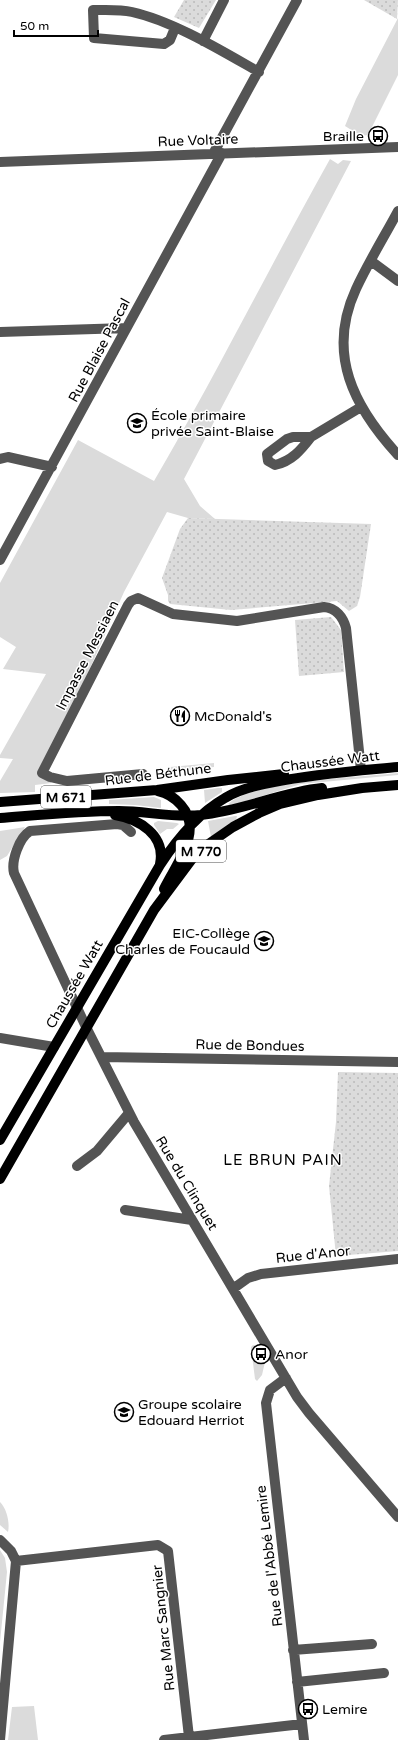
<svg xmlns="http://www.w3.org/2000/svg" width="398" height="1740" viewBox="0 0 398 1740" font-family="'Varela Round',sans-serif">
  <defs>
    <pattern id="park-dots" width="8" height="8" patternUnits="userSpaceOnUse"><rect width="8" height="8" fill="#dbdbdb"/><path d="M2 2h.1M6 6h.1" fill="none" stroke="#bababa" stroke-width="1.8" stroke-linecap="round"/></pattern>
  </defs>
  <rect width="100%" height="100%" fill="#fff"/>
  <path fill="#dbdbdb" d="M398,18V75L368,135L361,136L345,126L356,99Z
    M330,159L338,164L343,160L351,161L184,479L200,506L215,519L188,518L167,512L124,592L91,666L38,773L52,783L35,785V792L0,793V781L13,759L0,758V755L46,674L3,669L16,647L0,637V583L78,440L154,481C216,375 270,266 330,159Z
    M214,763V767L170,772V767Z
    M398,773V775L301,784L236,804L230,805L228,804C251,781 363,777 398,773Z
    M218,788H222V792L205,803L204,790Z
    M154,797L161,800V808L135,805L109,804V800Z
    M235,816H237L236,820L211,837L208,821Z
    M158,821L177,823L179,824L173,829H167L160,834L154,825V823Z
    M25,827L7,856L0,860V831Z
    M253,1345L255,1346L265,1362L262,1375L257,1381L255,1379L251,1347Z
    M0,1502C7,1509 10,1523 8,1532L0,1525Z
    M0,1550L5,1558L7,1572L0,1642Z
    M34,1706L38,1740H8L12,1707Z"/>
  <path fill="url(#park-dots)" d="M184,0H216L199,28L174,17Z
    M364,0H398L397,19Z
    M188,518L371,524L360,597L357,606L349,611L337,601L231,610L170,604L168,601V595L162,578L180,529Z
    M331,617L341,630L344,672L299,676L295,620Z
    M338,1072L398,1073V1251L336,1256L329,1186L336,1122Z"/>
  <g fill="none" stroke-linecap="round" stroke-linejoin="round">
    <path stroke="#545454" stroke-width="10" d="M175,28L170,40L164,44L94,38L93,10C106,10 119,9 132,12C173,21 222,51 259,72
      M203,41L224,0
      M213,154L297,0
      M0,162L398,147
      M398,211C384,237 368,263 356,289C326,354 354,407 398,455
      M371,261L398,281
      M0,332L126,328
      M311,437C301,450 292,461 275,465L268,461L267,454L287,439L293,437H311L361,407
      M0,459L8,457L52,467
      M0,560L222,153
      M143,774L67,781L50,777L42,773L128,605L131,601L138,598L173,614L237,621L324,607C336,608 343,617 346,628L361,770
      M131,832L123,825L117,824L30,831C19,838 11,861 14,873L87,1029L134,1122L297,1397L309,1413L398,1517
      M0,1038L54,1047
      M102,1057L398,1062
      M77,1166L97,1151L129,1113
      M125,1210L192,1220
      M234,1288L248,1278L261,1274L398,1259
      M286,1378L270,1390L266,1403L304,1740
      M0,1540L11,1551L16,1561L0,1740
      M16,1561L158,1545L168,1551L189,1737
      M293,1650L372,1644
      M297,1682L384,1673
      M164,1740L302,1724"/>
    <path stroke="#000" stroke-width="10" d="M158,791C167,793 175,798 181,805C204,831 176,864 164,889
      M0,802L157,790L228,780L284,774
      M115,815C139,819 166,835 160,864
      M0,818C39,815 79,811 119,811C146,811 173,818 201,815C243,811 281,792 322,788
      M0,1140L160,865C177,839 197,814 225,798C239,789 257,785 274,782C315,774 356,771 398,767
      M0,1179L154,910L192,859L207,845L233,827L259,813L280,804L318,795L362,788L398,785"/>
  </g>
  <defs>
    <symbol id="bus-ring" viewBox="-11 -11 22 22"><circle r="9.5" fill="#fff" stroke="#000" stroke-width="1.5"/><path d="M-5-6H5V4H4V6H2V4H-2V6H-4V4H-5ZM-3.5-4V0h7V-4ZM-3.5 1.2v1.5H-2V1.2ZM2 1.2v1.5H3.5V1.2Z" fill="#000"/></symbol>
    <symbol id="school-ring" viewBox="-11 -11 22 22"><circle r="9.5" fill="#fff" stroke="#000" stroke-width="1.5"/><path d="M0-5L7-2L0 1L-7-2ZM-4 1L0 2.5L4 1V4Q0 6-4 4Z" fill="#000"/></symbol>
    <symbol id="restaurant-ring" viewBox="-11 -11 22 22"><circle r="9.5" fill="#fff" stroke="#000" stroke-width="1.5"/><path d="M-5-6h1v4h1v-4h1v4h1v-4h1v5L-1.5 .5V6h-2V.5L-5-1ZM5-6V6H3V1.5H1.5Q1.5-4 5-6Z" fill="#000"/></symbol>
  </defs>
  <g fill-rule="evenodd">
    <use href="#bus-ring" x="367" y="125" width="22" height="22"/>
    <use href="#school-ring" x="126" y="412" width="22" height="22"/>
    <use href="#restaurant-ring" x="169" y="705" width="22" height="22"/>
    <use href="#school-ring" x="253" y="930" width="22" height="22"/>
    <use href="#bus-ring" x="250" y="1343" width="22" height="22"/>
    <use href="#school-ring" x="113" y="1401" width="22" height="22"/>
    <use href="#bus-ring" x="297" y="1698" width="22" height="22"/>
  </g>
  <g text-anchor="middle" stroke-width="3" stroke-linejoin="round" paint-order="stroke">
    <g fill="#fff" stroke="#4c4c4c" stroke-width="1">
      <rect x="41" y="786" width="50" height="22" rx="3"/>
      <rect x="176" y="840" width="50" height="22" rx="3"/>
    </g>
    <g font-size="13" font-weight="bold" fill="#000">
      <text x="66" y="802">M 671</text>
      <text x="201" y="856">M 770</text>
    </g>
    <g font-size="14" fill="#000" stroke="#fff" text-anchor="start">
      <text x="364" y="141" text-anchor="end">Braille</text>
      <text x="151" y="420">École primaire<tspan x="151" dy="16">privée Saint-Blaise</tspan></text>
      <text x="194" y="721">McDonald's</text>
      <text x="250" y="938" text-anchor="end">EIC-Collège<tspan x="250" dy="16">Charles de Foucauld</tspan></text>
      <text x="275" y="1359">Anor</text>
      <text x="138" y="1409">Groupe scolaire<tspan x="138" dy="16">Edouard Herriot</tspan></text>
      <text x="322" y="1714">Lemire</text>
    </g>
    <g font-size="14" fill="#000" stroke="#fff">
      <text transform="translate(198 140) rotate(-2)" y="5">Rue Voltaire</text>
      <text transform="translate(99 350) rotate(-62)" y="5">Rue Blaise Pascal</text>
      <text transform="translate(87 655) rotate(-63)" y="5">Impasse Messiaen</text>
      <text transform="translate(330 761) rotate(-7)" y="5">Chaussée Watt</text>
      <text transform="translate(158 774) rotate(-7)" y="5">Rue de Béthune</text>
      <text transform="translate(74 984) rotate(-60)" y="5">Chaussée Watt</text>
      <text transform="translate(250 1045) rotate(1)" y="5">Rue de Bondues</text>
      <text transform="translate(187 1183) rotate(59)" y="5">Rue du Clinquet</text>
      <text transform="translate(313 1254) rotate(-6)" y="5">Rue d'Anor</text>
      <text transform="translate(269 1556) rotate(-97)" y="5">Rue de l'Abbé Lemire</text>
      <text transform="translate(163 1628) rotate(-96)" y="5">Rue Marc Sangnier</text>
    </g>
    <g font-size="15" letter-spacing="1" fill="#000" stroke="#fff">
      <text x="283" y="1165">LE BRUN PAIN</text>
    </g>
  </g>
  <path d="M14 30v6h84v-6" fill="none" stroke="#000000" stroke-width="2"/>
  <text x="20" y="30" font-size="12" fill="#000000" stroke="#ffffff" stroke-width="3" paint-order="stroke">50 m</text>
</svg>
